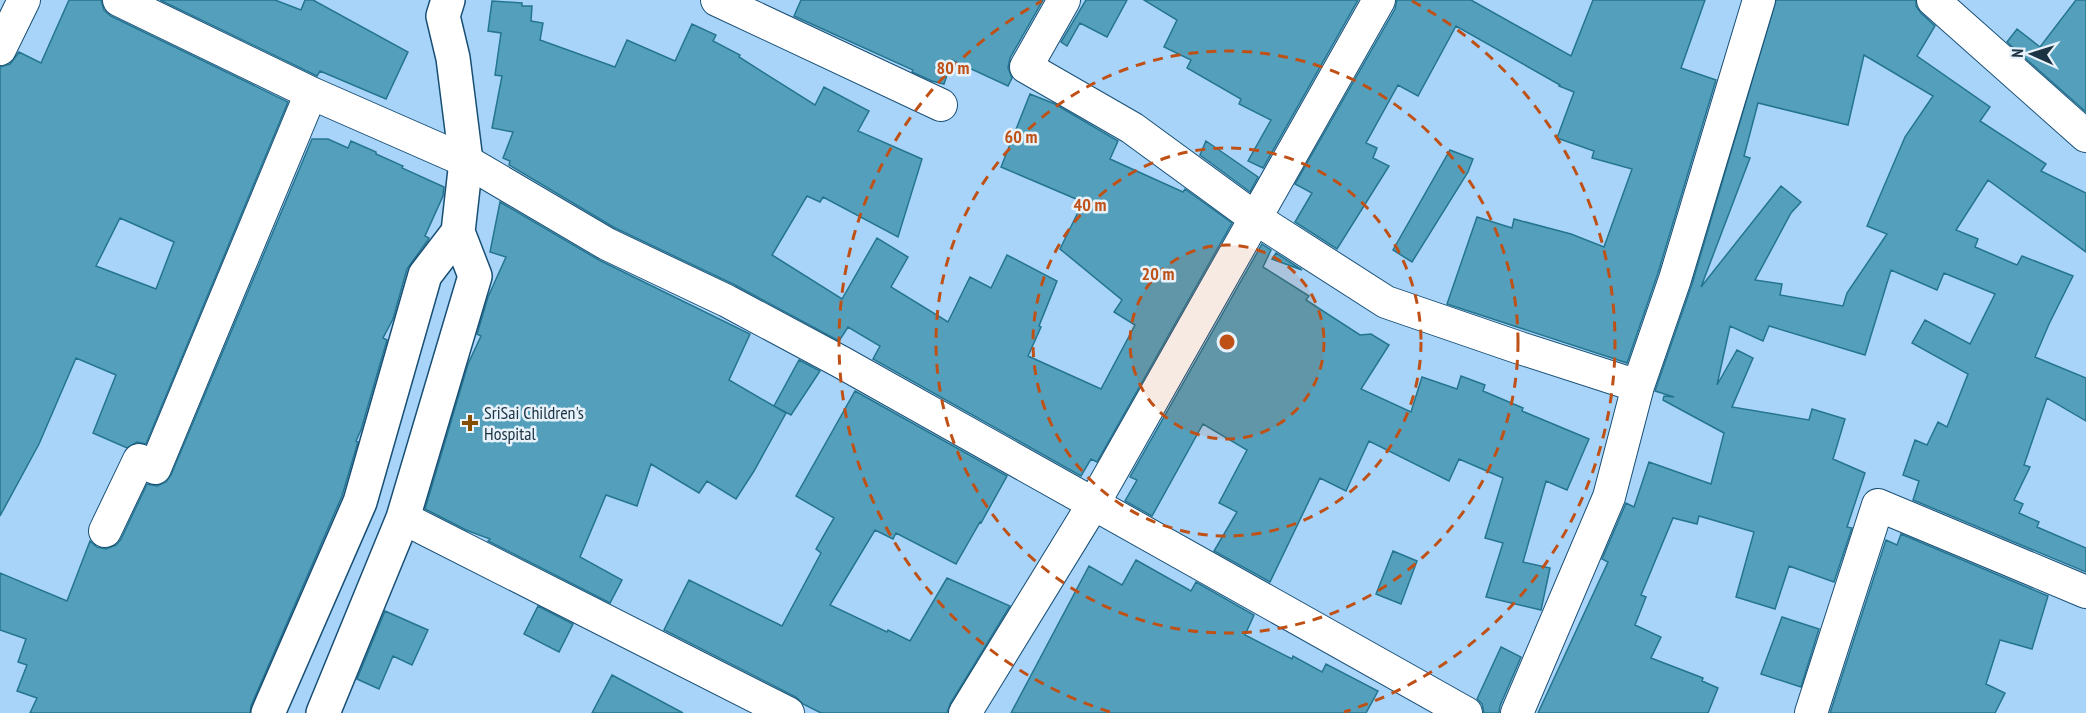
<svg xmlns="http://www.w3.org/2000/svg" width="2086" height="713" viewBox="0 0 2086 713" font-family="'PT Sans Narrow',sans-serif">
  <rect width="100%" height="100%" fill="#a9d4f9"/>
  <path fill="#54a0bc" stroke="#24758f" stroke-width="1.5" fill-rule="evenodd" d="M69,0H101L104,10L111,16L288,102L146,444L137,442L127,448L93,433L116,375L76,358L39,444L0,516V67L10,64L19,52L41,63ZM120,218L174,242L156,289L96,266Z
    M160,0H275L301,10L305,0H313L408,52L386,99L320,71L317,76Z
    M801,0H1043L1010,58L1008,68L1012,78L1008,86L952,60L944,84L932,81L912,72L913,70L794,16Z
    M1086,0H1127L1107,37L1080,23L1067,46L1061,42Z
    M1144,0H1358L1263,168L1248,161L1271,120L1239,104L1241,99L1187,68L1191,60L1164,47L1177,20Z
    M1397,0H1471L1571,56L1593,0H1705L1681,68L1716,80L1658,273L1627,363L1447,304L1477,217L1512,228L1514,219L1571,234L1604,247L1632,169L1592,158L1594,151L1557,138L1574,92L1559,86L1560,85L1456,26L1418,96L1398,85L1366,143L1377,148L1373,158L1389,166L1337,249L1295,222L1312,193L1295,184L1395,9Z
    M1776,0H1916V6L1921,13L1935,26L1917,56L1990,107L1980,121L2046,164L2041,171L2086,193V252L1988,180L1956,230L1978,239L1975,247L2017,265L2022,256L2073,276L2049,324L2035,357L2086,378V421L2047,398L2024,465L2030,467L2014,500L2023,504L2019,513L2039,522L2037,527L2086,548V572L1913,500L1919,481L1903,475L1915,440L1927,445L1938,422L1947,427L1968,374L1912,343L1925,320L1970,344L1995,294L1944,273L1937,290L1891,270L1865,355L1769,326L1763,341L1730,326L1717,385L1737,350L1753,358L1732,407L1809,420L1812,409L1845,419L1833,459L1865,473L1847,527L1852,528L1834,582L1789,566L1775,609L1736,597L1754,532L1699,516L1697,524L1673,518L1641,595L1646,597L1635,625L1661,637L1651,658L1703,678L1702,681L1718,688L1708,713H1538L1608,562L1602,559L1626,503L1634,507L1649,462L1711,484L1724,433L1663,400L1664,396L1674,397L1655,391L1692,284ZM1864,55L1933,96L1905,137L1867,226L1887,234L1847,293L1843,306L1780,295L1782,284L1755,280L1791,213L1801,202L1781,186L1701,287L1750,158L1744,156L1758,103L1848,125Z
    M2076,0H2086V112L2007,42L2017,29L2040,47Z
    M492,1L522,3V6H532L531,21L543,23L540,40L615,67L627,40L675,61L692,24L716,35L713,41L740,55L739,57L815,105L824,87L869,111L858,131L922,159L898,237L823,197L820,202L807,196L772,255L842,299L877,238L908,257L891,287L948,322L970,277L991,288L1007,255L1057,281L1039,326L1041,327L1028,356L1101,389L1135,325L1114,312L1122,300L1060,249L1083,202L1001,167L1030,94L1055,104L1118,141L1110,159L1183,192L1185,189L1232,223L1097,462L1091,459L1081,476L873,359L880,346L848,327L839,341L735,285L615,228L509,165L510,161L503,158L513,132L492,128L502,76L495,75L501,33L488,31Z
    M312,139H328L348,148L351,141L376,152V154L403,166L402,168L444,187L443,196L425,236L429,238L428,240L407,269L393,319L383,338L387,340L361,430L356,441L358,442L342,496L251,706L250,713H30L37,698L17,691L27,665L18,662L26,639L0,630V573L67,601L90,541L97,547L106,549L116,545L121,539L147,484L157,486L166,482L171,475Z
    M1206,141L1258,177L1250,192L1200,155Z
    M1450,150L1473,159L1468,172L1412,262L1393,250Z
    M500,202L599,260L750,334L729,380L786,413L754,471L736,499L707,481L699,493L651,464L637,506L606,495L580,557L622,580L610,603L488,541L490,539L466,530L425,509L468,364L481,336L477,334L488,297L506,257L490,252Z
    M1262,244L1271,250L1263,267L1309,296L1306,300L1360,335L1371,334L1389,345L1361,389L1411,412L1422,377L1457,389L1461,376L1485,385L1483,391L1523,408L1522,411L1589,439L1567,490L1546,481L1523,562L1550,568L1541,610L1486,597L1503,543L1485,538L1503,478L1459,459L1449,481L1369,441L1346,491L1320,478L1270,582L1214,551L1237,512L1219,503L1247,450L1203,424L1152,516L1125,501L1137,480L1130,477Z
    M1276,253L1302,270L1272,259Z
    M799,360L820,371L791,415L774,406Z
    M855,391L1007,476L981,523L980,522L956,564L896,533L893,539L875,530L830,605L887,632L888,630L910,641L947,578L1010,606L950,704L947,713H821L803,704L796,697L664,630L689,580L782,626L821,553L816,549L834,518L796,496Z
    M1901,534L2048,596L2032,649L2000,640L1986,684L2005,693L1995,713H1830L1886,540L1897,545Z
    M1393,551L1417,561L1401,604L1376,594Z
    M1136,560L1191,591L1196,582L1254,615L1245,635L1292,659L1293,656L1322,672L1326,664L1378,691L1366,713H1011L1089,566L1122,585Z
    M538,606L573,624L559,652L524,634Z
    M385,611L428,630L412,665L393,656L379,689L357,679Z
    M1782,617L1819,629L1801,687L1761,674Z
    M1501,647L1521,657L1500,706L1499,713H1484L1482,704L1477,699Z
    M612,675L683,713H592Z"/>
  <g fill="none" stroke-linecap="round" stroke-linejoin="round">
    <defs>
      <path id="minor" d="M119,0L311,93L466,161L607,244L727,301L841,362L1466,713
        M717,0L941,105
        M1064,0L1026,67L1132,128L1255,218L1386,302L1517,347L1638,386
        M1933,0L2086,136
        M0,49L24,0
        M403,518L788,713
        M105,531L139,460L155,468L311,93
        M965,713L1094,503L1379,0
        M1517,713L1609,497L1638,386L1675,279L1759,0
        M1811,713L1878,505L2086,592"/>
      <path id="major" d="M268,713L360,502L425,275L458,232
        M323,713L403,518L475,276L458,232L466,161L453,58L443,16L448,0"/>
    </defs>
    <use href="#minor" stroke="#184f75" stroke-width="34"/>
    <use href="#major" stroke="#184f75" stroke-width="36"/>
    <use href="#minor" stroke="#fff" stroke-width="32"/>
    <use href="#major" stroke="#fff" stroke-width="33"/>
  </g>
  <circle cx="1227" cy="342" r="97" fill="#bf5117" fill-opacity=".12"/>
  <g fill="none" stroke="#bf5117" stroke-width="3" stroke-dasharray="10 8">
    <circle cx="1227" cy="342" r="97"/>
    <circle cx="1227" cy="342" r="194"/>
    <circle cx="1227" cy="342" r="291"/>
    <path d="M1110 712A388 388 0 0 1 1042 1M1412 1A388 388 0 0 1 1344 712"/>
  </g>
  <path fill="#854d00" stroke="#e6f1fa" stroke-width="2" d="M467 414h6v6h6v6h-6v6h-6v-6h-6v-6h6z"/>
  <g text-anchor="middle" stroke-width="5" stroke-linejoin="round" paint-order="stroke">
    <g font-size="18" fill="#1c3344" stroke="#e6f1fa" text-anchor="start">
      <text x="484" y="419">SriSai Children's<tspan x="484" dy="21">Hospital</tspan></text>
    </g>
  </g>
  <circle cx="1227" cy="342" r="9" fill="#bf5117" stroke="#e6f1fa" stroke-width="3"/>
  <g font-size="18" text-anchor="middle" font-weight="bold" fill="#bf5117" stroke="#e6f1fa" stroke-width="5" stroke-linejoin="round" paint-order="stroke">
    <text x="953" y="74">80 m</text>
    <text x="1021" y="143">60 m</text>
    <text x="1090" y="211">40 m</text>
    <text x="1158" y="280">20 m</text>
  </g>
  <g transform="translate(2032 54) rotate(273)" stroke="#e6f1fa" stroke-width="4.5" paint-order="stroke">
  <path d="M0-4.5L10 22L0 15L-10 22Z" fill="#1c3344"/>
  <text y="-9" font-size="16" font-weight="bold" text-anchor="middle" fill="#1c3344">N</text>
  </g>
</svg>
